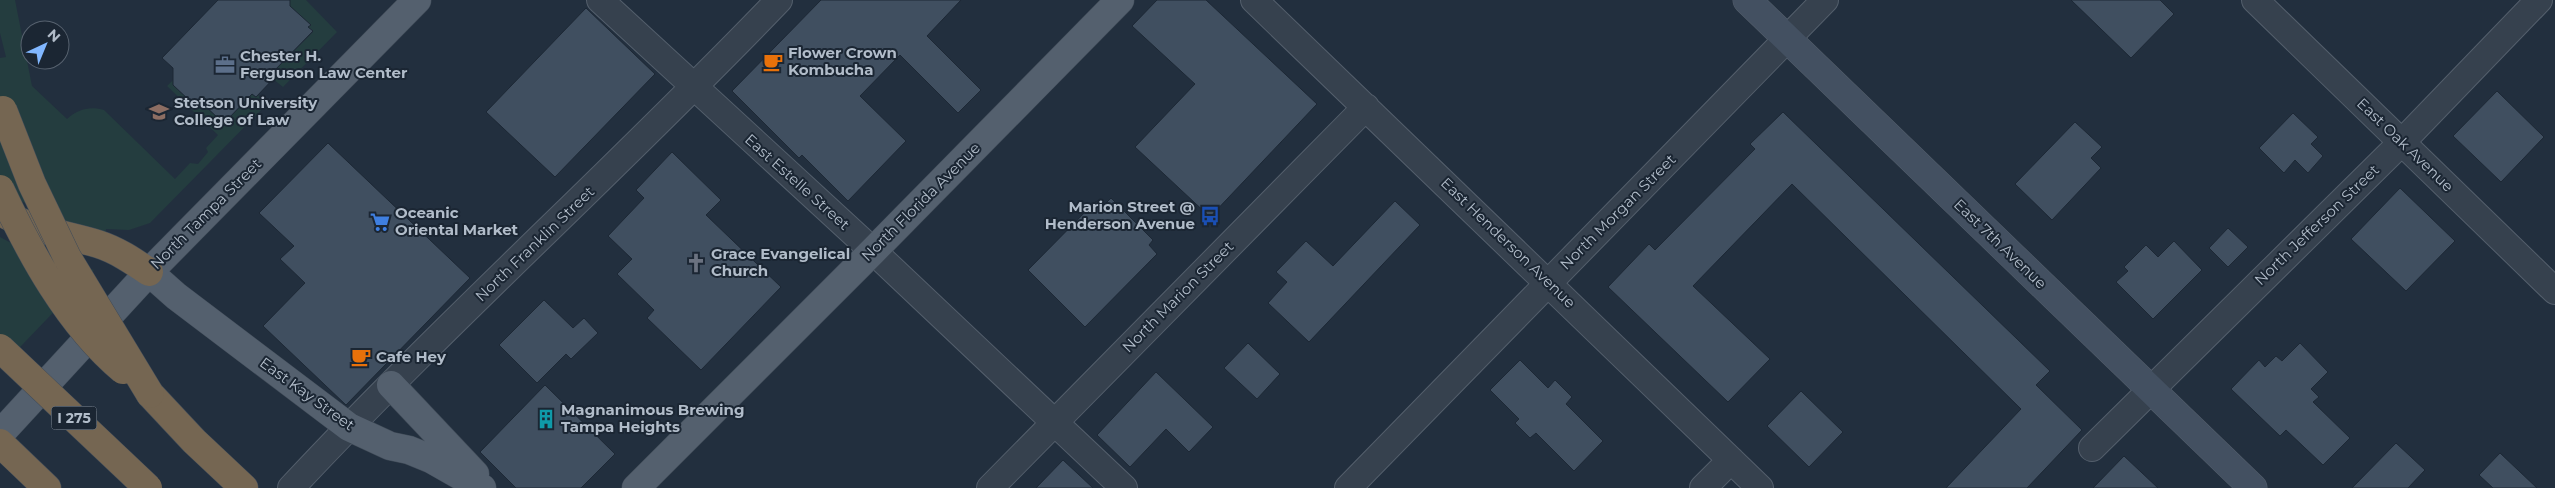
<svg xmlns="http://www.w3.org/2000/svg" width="2555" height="488" viewBox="0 0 2555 488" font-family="Montserrat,sans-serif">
  <rect width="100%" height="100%" fill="#222f3e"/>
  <path fill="#243d3f" d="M0,0H15L32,86L67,119C78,109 90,106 104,110L175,179L190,163L198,164L208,152L206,148L218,135L167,86L173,80V85L190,101L199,100L221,121L224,117L227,120L252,94L256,97L258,95L267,104L150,223L129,230L106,229L105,237L71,227L0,190V58L6,57L0,33Z
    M290,0H306L337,32L283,87L273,79L272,73L313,32L308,27L310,25L290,6Z
    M0,237L13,244L94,270L0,368Z"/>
  <path fill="#404f60" stroke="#1d2835" d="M218,0H290V6L311,25L308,27L313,31L272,73L276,76L256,97L252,94L227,120L224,117L221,121L199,100L190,101L173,85V68L162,58Z
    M821,0H961L927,36L981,90L958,113L900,55L860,96L906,141L848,201L802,155L799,158L732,91Z
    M1157,0H1206L1317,104L1210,217L1135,147L1195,84L1132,26Z
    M2071,0H2160L2174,14L2131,58Z
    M586,8L655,74L555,177L486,112Z
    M2497,91L2544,137L2501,182L2453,136Z
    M1783,112L2050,371L2036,385L2082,430L2027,488H1946L2021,409L1792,184L1693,286L1770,359L1728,402L1608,287L1649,244L1655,250L1755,149L1750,144Z
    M2293,113L2318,137L2311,144L2323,156L2308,173L2295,160L2284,173L2259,148Z
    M2075,122L2102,147L2091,158L2101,168L2052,220L2015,184Z
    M328,143L470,278L346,405L263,326L305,283L280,259L294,246L259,213Z
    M672,152L721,200L706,215L781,287L701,370L647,318L654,310L617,274L632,259L608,236L644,198L636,190Z
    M2400,188L2455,241L2406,291L2351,239Z
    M1111,198L1153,240L1149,245L1157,254L1085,327L1028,270L1096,201L1102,207Z
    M1395,201L1420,225L1309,342L1268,303L1287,282L1276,272L1306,241L1333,266Z
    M2228,228L2248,247L2228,267L2209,248Z
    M2174,241L2202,270L2153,319L2116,282L2128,271L2124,267L2146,245L2158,257Z
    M544,300L573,328L584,318L598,333L571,359L566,354L537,383L499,345Z
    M1248,343L1280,374L1257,399L1224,368Z
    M2300,343L2328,372L2311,389L2319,397L2313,402L2350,438L2323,465L2286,430L2280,436L2231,389L2259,360L2265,367L2276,356L2282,361Z
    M1520,360L1548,388L1555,380L1572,397L1566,404L1603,441L1574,471L1536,433L1530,438L1515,423L1519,419L1490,390Z
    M1156,372L1213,427L1189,452L1166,429L1130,467L1097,435Z
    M545,385L615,454L581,488H516L480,452Z
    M1801,391L1843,432L1809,467L1767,426Z
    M2396,443L2425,470L2408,488H2352Z
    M2500,453L2537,488H2493L2479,475Z
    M2124,456L2158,488H2093Z
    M1063,460L1093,488H1036Z"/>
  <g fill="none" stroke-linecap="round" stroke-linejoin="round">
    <defs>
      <path id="street" d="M600,0L873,251L1124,488
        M1254,0L1760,488
        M2255,0L2555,291
        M2092,448L2402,142L2539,0
        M291,488C448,320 620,166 779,0
        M990,488L1366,107
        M1348,488L1825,0
        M1703,488L1731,460"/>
      <path id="secondary" d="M1747,0L2253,488"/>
      <path id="primary" d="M149,272L176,296L349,427L390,446L409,450L431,459L482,488
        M391,385L475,474
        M0,434L149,272L417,0
        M636,488L873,251L1120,0"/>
      <path id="highway" d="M0,211C28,230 66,234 98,244C117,250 133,261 149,272
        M150,394L194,441L244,488
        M0,443L47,488"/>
    </defs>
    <use href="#street" stroke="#545f6c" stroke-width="28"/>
    <use href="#secondary" stroke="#545f6c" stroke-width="29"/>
    <use href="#primary" stroke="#3f4a57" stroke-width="29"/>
    <use href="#highway" stroke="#414c59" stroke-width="29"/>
    <use href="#street" stroke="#36414e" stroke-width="26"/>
    <use href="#secondary" stroke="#435061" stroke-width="28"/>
    <use href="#primary" stroke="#54606e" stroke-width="28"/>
    <use href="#highway" stroke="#756652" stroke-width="28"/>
    <defs>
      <path id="highway-bridge" d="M3,110L32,184L67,257L150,394
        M0,189C30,253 68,324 123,370
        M0,348L148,488"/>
    </defs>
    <use href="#highway-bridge" stroke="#414c59" stroke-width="29" stroke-linecap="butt"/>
    <use href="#highway-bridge" stroke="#756652" stroke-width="28"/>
  </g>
  <defs>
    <symbol id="cafe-bare" viewBox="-9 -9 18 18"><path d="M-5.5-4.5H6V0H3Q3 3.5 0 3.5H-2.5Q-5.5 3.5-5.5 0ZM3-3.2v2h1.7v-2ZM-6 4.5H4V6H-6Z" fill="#e8710a" stroke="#1b2633" stroke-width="2.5" paint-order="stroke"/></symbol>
    <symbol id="office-bare" viewBox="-9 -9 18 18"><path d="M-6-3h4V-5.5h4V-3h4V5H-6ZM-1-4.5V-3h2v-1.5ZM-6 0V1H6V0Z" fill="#5c6f8a" stroke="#1b2633" stroke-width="2.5" paint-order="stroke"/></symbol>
    <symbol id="university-bare" viewBox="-9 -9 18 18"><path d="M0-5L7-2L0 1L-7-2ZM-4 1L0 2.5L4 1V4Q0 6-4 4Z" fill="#8d6e63" stroke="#1b2633" stroke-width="2.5" paint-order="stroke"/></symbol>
    <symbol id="bus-bare" viewBox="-9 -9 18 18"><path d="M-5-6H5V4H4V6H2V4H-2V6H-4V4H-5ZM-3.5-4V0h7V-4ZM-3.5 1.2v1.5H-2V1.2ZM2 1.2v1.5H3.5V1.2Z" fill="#1a4fb4" stroke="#1b2633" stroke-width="2.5" paint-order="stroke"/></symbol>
    <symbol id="supermarket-bare" viewBox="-9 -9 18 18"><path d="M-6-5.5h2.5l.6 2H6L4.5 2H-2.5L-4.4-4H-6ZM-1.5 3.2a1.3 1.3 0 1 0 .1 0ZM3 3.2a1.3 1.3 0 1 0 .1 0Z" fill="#3f7fe0" stroke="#1b2633" stroke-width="2.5" paint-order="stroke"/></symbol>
    <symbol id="church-bare" viewBox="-9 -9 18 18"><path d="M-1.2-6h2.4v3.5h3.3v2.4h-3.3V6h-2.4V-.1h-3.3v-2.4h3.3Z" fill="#6b7280" stroke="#1b2633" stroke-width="2.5" paint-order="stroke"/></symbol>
    <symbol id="building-bare" viewBox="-9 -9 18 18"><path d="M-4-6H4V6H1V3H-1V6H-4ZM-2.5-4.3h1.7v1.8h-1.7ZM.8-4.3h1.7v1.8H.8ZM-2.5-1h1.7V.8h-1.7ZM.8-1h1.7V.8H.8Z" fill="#0f9aa8" stroke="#1b2633" stroke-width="2.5" paint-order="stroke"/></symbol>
  </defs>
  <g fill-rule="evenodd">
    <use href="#cafe-bare" x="759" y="48" width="28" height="28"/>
    <use href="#office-bare" x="211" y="51" width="28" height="28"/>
    <use href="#university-bare" x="145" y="98" width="28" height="28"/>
    <use href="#bus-bare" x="1196" y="202" width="28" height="28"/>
    <use href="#supermarket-bare" x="366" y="208" width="28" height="28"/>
    <use href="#church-bare" x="682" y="249" width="28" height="28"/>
    <use href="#cafe-bare" x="347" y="343" width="28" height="28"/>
    <use href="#building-bare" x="532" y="405" width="28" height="28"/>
  </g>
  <g text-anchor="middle" stroke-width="4" stroke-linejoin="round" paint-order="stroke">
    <rect fill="#1b2633" stroke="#848f9c" stroke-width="1" x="51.5" y="406.5" width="45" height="23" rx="4"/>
    <g font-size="14" font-weight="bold" fill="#b1bcc9">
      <text x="74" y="423">I 275</text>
    </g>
    <g font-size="15" font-weight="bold" fill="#b1bcc9" stroke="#1b2633" text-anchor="start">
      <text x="788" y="58">Flower Crown<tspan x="788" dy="17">Kombucha</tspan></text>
      <text x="240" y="61">Chester H.<tspan x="240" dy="17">Ferguson Law Center</tspan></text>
      <text x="174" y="108">Stetson University<tspan x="174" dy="17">College of Law</tspan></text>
      <text x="1195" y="212" text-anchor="end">Marion Street @<tspan x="1195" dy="17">Henderson Avenue</tspan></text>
      <text x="395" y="218">Oceanic<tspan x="395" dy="17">Oriental Market</tspan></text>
      <text x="711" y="259">Grace Evangelical<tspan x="711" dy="17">Church</tspan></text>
      <text x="376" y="362">Cafe Hey</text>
      <text x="561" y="415">Magnanimous Brewing<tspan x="561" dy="17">Tampa Heights</tspan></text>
    </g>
    <g font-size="15" fill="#b1bcc9" stroke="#1b2633">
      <text transform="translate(2405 145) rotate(44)" y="5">East Oak Avenue</text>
      <text transform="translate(797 182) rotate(42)" y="5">East Estelle Street</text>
      <text transform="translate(921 202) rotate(-45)" y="5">North Florida Avenue</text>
      <text transform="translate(1618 212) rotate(-45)" y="5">North Morgan Street</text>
      <text transform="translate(206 214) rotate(-45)" y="5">North Tampa Street</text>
      <text transform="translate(2317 225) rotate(-44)" y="5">North Jefferson Street</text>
      <text transform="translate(1508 243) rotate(44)" y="5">East Henderson Avenue</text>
      <text transform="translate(535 244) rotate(-44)" y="5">North Franklin Street</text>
      <text transform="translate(2000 244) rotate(44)" y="5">East 7th Avenue</text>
      <text transform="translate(1178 297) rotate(-45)" y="5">North Marion Street</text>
      <text transform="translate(307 394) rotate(36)" y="5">East Kay Street</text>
    </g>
  </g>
  <g transform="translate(45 45) rotate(44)"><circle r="24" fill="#1b2633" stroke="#57626f"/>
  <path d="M0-4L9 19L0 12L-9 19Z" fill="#81b7ff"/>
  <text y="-8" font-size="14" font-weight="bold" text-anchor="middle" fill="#b1bcc9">N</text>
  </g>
</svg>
